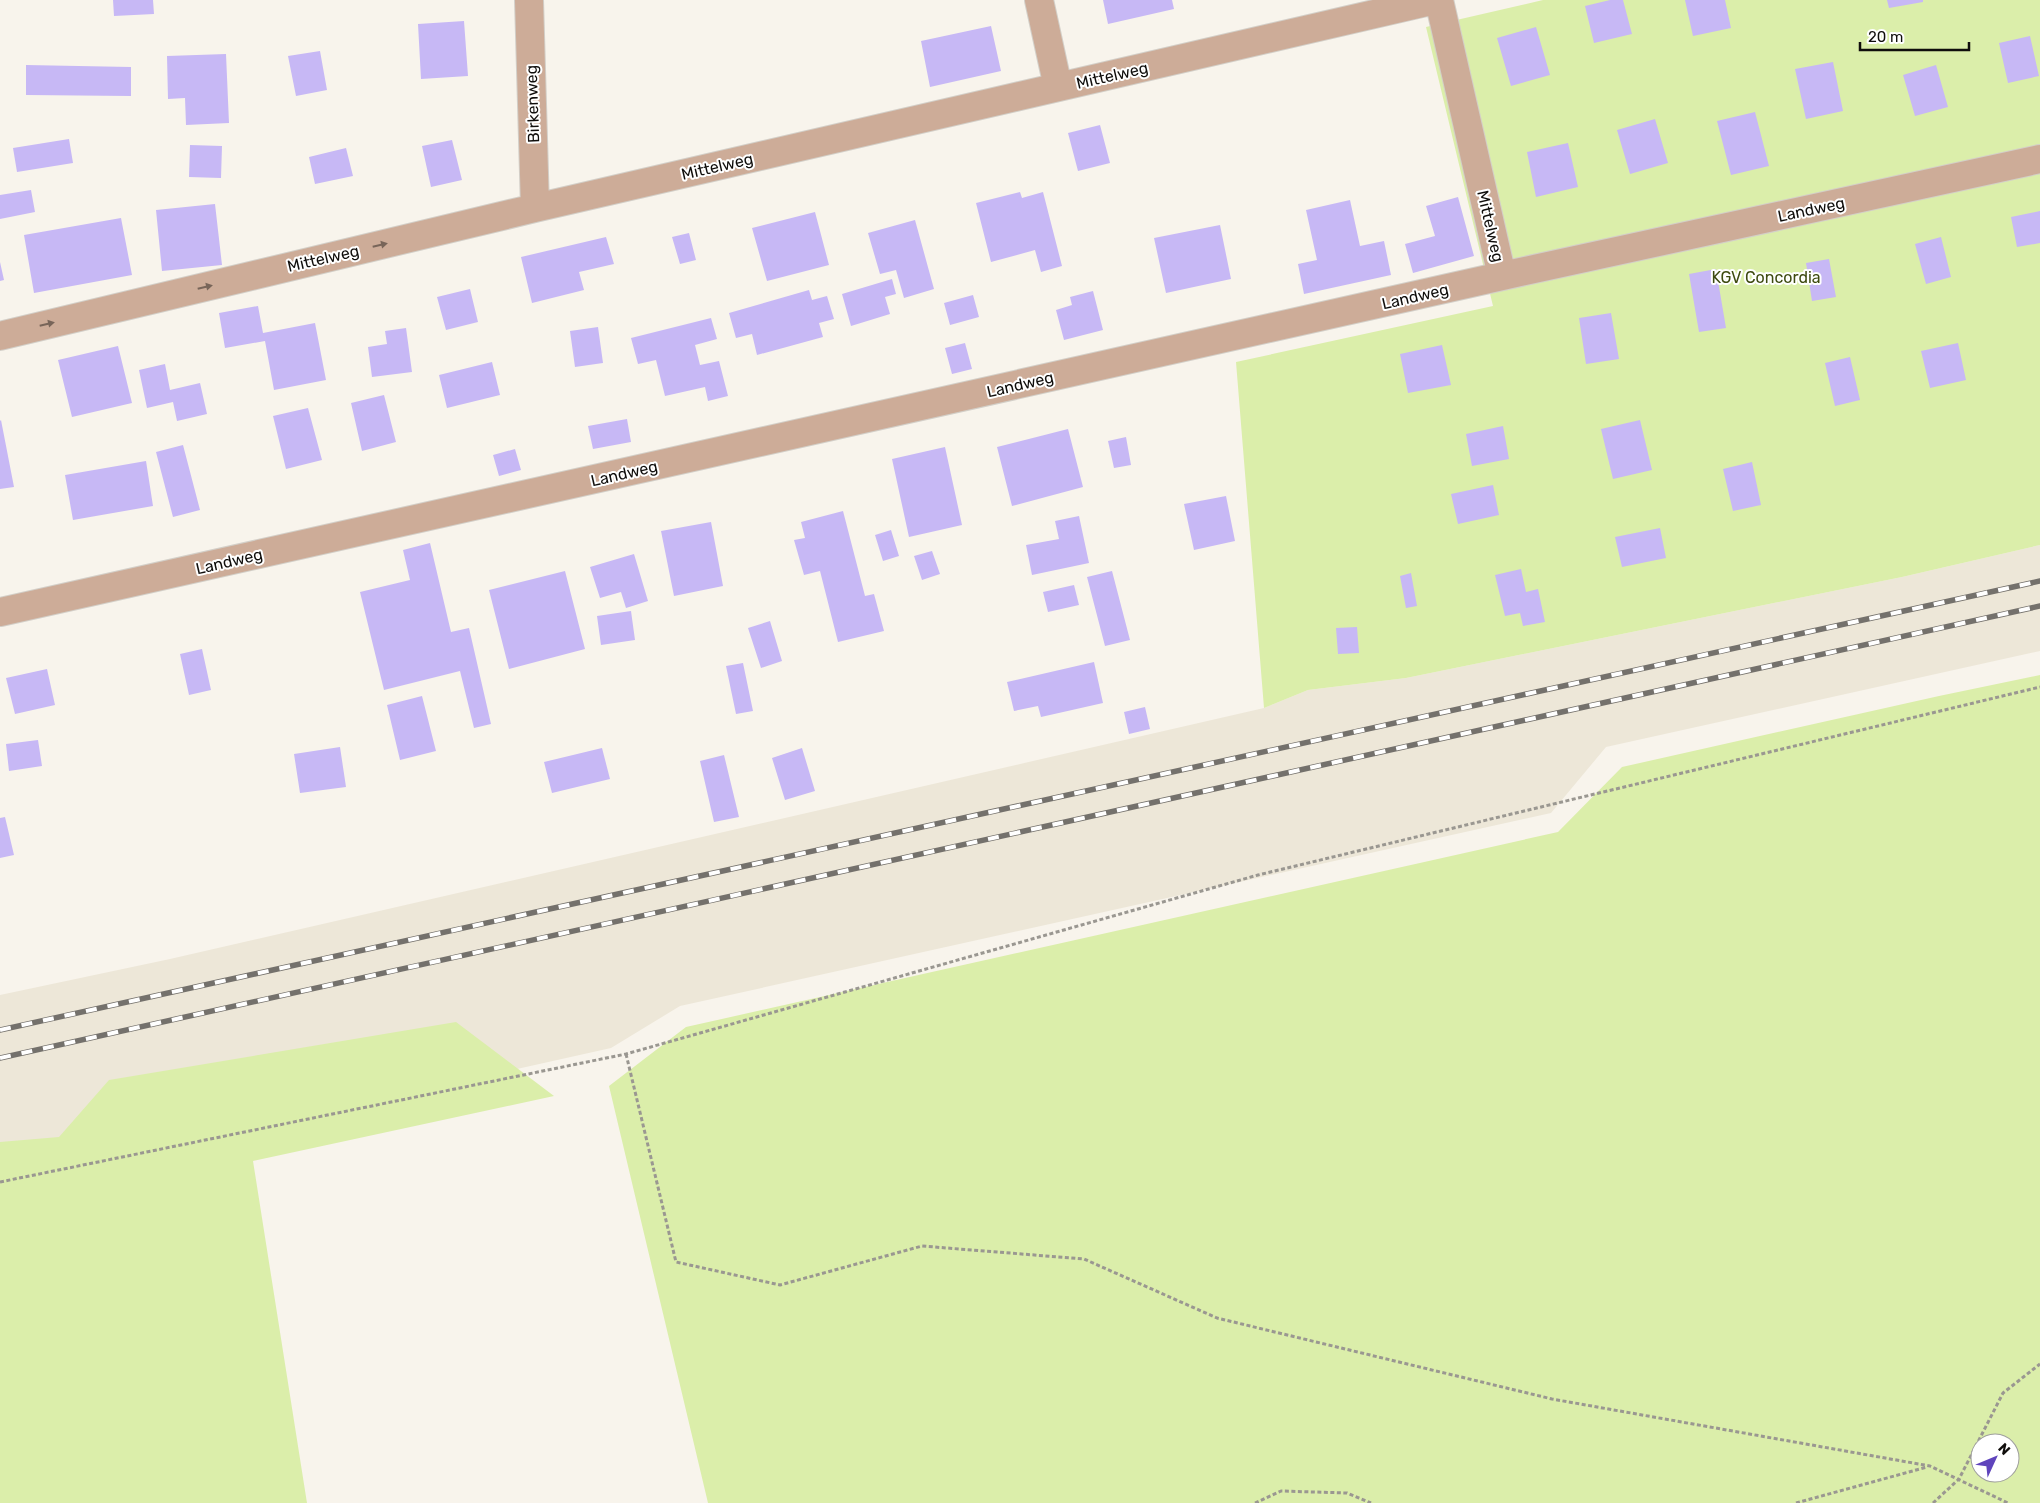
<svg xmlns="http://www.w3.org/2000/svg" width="2040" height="1503" viewBox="0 0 2040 1503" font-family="Rubik,sans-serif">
  <rect width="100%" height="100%" fill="#f8f4ec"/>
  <path fill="#ede7d8" d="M2040,545V651L1606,747L1551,813L680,1006L611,1048L0,1185V995L170,959L1264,708L1308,690L1406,678L1902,577Z"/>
  <path fill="#dbeeaa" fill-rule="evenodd" d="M1543,0H2040V545L1902,577L1406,678L1308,690L1264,708L1236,362L1493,306L1426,27Z
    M2040,675V1503H708L609,1086L686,1027L1558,832L1622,767L1939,696ZM1980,1443H2010V1473H1980Z
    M456,1022L554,1096L253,1161L307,1503H0V1142L59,1137L109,1080Z"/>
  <path fill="#c7b8f5" d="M113,0H153L154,14L114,16Z
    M1103,0H1172L1174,9L1108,24Z
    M1610,0H1623L1632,34L1594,43L1585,6Z
    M1685,0H1725L1731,28L1693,36Z
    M1887,0H1923V2L1889,8Z
    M464,21L468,76L421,79L418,24Z
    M991,26L1001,71L930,87L921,41Z
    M1536,27L1550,75L1511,86L1497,38Z
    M2030,36L2039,76L2008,83L1999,43Z
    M320,51L327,90L296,96L288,56Z
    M226,54L229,123L186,125L185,98L168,99L167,56Z
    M1833,62L1843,111L1806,119L1795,69Z
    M26,65L131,67V96L26,95Z
    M1936,65L1948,107L1915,116L1903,75Z
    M1755,112L1769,166L1731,175L1717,121Z
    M1655,119L1668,163L1630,174L1617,130Z
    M1100,125L1110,163L1078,171L1068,133Z
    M69,139L73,163L17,172L13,148Z
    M452,140L462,180L431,187L422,146Z
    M1568,143L1578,187L1536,197L1527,152Z
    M190,145L222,146L221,178L189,177Z
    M346,148L353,176L315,184L309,157Z
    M31,190L35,212L0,219V195Z
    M1020,192L1022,198L1043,192L1062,266L1041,272L1035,250L991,262L976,203Z
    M1458,197L1474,256L1413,273L1405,244L1435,236L1426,206Z
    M1350,200L1360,246L1384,241L1391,275L1304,294L1298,264L1317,260L1306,210Z
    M215,204L222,265L162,271L156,210Z
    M2040,211V243L2017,247L2011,217Z
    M815,212L829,265L767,281L752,228Z
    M121,218L132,275L34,293L24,235Z
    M915,220L934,289L904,298L896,270L880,274L868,233Z
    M1220,225L1231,279L1166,293L1154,238Z
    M689,233L696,260L680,264L672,237Z
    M606,237L614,264L579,272L584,290L532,303L521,257Z
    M1941,237L1951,277L1926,284L1915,244Z
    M1829,259L1836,297L1812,301L1806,263Z
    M0,262L4,280L0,281Z
    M1716,269L1726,328L1699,332L1689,274Z
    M892,279L896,294L885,297L890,314L851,326L842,294Z
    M470,289L478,322L446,330L437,297Z
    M809,290L812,300L827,296L834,319L819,323L823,337L757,355L752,334L736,338L729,313Z
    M1093,291L1103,330L1064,340L1056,310L1072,305L1070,297Z
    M973,295L979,317L950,325L944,303Z
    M258,306L263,333L315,323L326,380L274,390L265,341L225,348L219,313Z
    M1611,313L1619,359L1586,364L1579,318Z
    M711,318L717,339L695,345L700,365L719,361L728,396L708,401L705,387L665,396L656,360L638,364L631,338Z
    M598,327L603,363L575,367L570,331Z
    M406,328L412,372L372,377L368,347L387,344L385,331Z
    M965,343L972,369L952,374L945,348Z
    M1958,343L1966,380L1930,388L1921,351Z
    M1442,345L1451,385L1408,393L1400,354Z
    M118,346L132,403L72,417L58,360Z
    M1850,357L1860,400L1835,406L1825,363Z
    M492,362L500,395L447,408L439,375Z
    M165,364L170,390L200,383L207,414L177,421L173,402L147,408L139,370Z
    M384,395L396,442L362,451L351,403Z
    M308,408L322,460L286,469L273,416Z
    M627,419L631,442L593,449L588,426Z
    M1,420L14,487L0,489V421Z
    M1640,420L1652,470L1613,479L1601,429Z
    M1503,426L1509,459L1472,466L1466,434Z
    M1068,429L1083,487L1012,506L997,447Z
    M1126,437L1131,465L1114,468L1108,441Z
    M183,445L200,510L173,517L156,452Z
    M945,447L962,525L909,537L892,459Z
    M515,449L521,470L499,476L493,455Z
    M146,461L153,506L73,520L65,475Z
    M1752,462L1761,505L1733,511L1723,469Z
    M1493,485L1499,515L1458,524L1451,494Z
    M1226,496L1235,541L1194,550L1184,504Z
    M843,511L865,596L874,594L884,631L838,642L820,571L804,575L794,540L805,538L801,522Z
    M1079,516L1089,563L1032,575L1026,545L1059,539L1055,521Z
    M711,522L723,586L674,596L661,531Z
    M1660,528L1666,558L1622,567L1615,537Z
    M891,530L899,556L883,561L875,535Z
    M430,543L451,632L469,628L491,724L474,728L460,671L384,690L360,592L410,580L403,550Z
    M932,551L940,574L922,580L914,556Z
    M634,554L648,601L626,608L621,592L600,598L590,567Z
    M1521,569L1526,592L1538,589L1545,622L1523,626L1520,613L1505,616L1495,575Z
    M565,571L585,649L509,669L489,590Z
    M1112,571L1130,640L1105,646L1087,577Z
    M1411,573L1417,606L1406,608L1400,576Z
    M1074,585L1079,605L1048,612L1043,592Z
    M631,611L635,640L601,645L597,616Z
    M770,621L782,661L761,668L748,628Z
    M1357,627L1359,653L1338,654L1336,628Z
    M202,649L211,690L189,695L180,654Z
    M1094,662L1103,703L1041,717L1038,706L1014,711L1007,682Z
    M743,663L753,711L736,714L726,666Z
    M47,669L55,705L15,714L6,678Z
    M422,696L436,751L400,760L387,705Z
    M1145,707L1150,729L1129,734L1124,712Z
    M38,740L42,766L9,771L6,744Z
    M340,747L346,787L300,793L294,754Z
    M602,748L610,779L552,793L544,762Z
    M802,748L815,791L785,800L772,758Z
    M724,755L739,817L714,822L700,761Z
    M5,817L14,855L0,858V818Z"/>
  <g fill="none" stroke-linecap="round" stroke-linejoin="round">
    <defs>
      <path id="minor" d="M529,0L535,208
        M1039,0L1058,87
        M1439,0L1502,276
        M0,336L535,208L1435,0
        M0,612L1502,276L2040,159"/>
    </defs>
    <use href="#minor" stroke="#d3cfc8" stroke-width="30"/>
    <path stroke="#9a9791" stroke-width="3" stroke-dasharray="4 2.5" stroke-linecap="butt" d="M626,1054L676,1262L780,1285L922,1246L1084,1259L1217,1318L1552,1399L1930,1466L2008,1503
      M0,1182L626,1054L1258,875L2040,687
      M1255,1503L1281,1491L1347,1493L1371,1503
      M1796,1503L1927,1467
      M1933,1503L1959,1479L2003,1393L2040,1364"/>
    <use href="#minor" stroke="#cdac98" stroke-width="28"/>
    <defs>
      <path id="rail" d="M0,1030L2040,581
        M0,1058L2040,606"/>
    </defs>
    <use href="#rail" stroke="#74716c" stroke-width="5.5"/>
    <use href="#rail" stroke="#fff" stroke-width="4" stroke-dasharray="11" stroke-linecap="butt"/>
  </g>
  <defs><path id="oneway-solid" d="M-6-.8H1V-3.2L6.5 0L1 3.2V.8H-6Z" transform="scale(1.25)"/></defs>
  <g fill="#786559">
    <use href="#oneway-solid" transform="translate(380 245) rotate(-13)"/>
    <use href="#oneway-solid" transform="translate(205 287) rotate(-13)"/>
    <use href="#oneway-solid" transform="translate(47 324) rotate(-13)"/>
  </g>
  <g text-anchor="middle" stroke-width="4" stroke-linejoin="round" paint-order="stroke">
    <g font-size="16" fill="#100e0c" stroke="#fff">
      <text transform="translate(1112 75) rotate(-13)" y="6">Mittelweg</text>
      <text transform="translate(532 104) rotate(-92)" y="6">Birkenweg</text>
      <text transform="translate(717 166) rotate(-13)" y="6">Mittelweg</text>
      <text transform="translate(1811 209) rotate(-12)" y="6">Landweg</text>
      <text transform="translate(1491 226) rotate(77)" y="6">Mittelweg</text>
      <text transform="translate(323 258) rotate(-13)" y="6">Mittelweg</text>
      <text transform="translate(1415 296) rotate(-13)" y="6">Landweg</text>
      <text transform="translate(1020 384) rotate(-13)" y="6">Landweg</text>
      <text transform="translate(624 473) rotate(-13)" y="6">Landweg</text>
      <text transform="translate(229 561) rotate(-13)" y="6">Landweg</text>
    </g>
    <g font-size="16" fill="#3e4b10" stroke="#fff">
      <text x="1766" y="283">KGV Concordia</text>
    </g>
  </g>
  <g transform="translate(1995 1458) rotate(46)"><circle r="24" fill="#ffffff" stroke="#9f9f9e"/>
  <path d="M0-4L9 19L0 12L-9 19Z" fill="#5f44bc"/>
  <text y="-8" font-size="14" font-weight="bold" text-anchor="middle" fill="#100e0c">N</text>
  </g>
  <path d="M1860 42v8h109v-8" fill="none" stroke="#100e0c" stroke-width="2.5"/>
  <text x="1868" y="42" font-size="15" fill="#100e0c" stroke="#ffffff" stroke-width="4" paint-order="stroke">20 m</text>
</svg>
